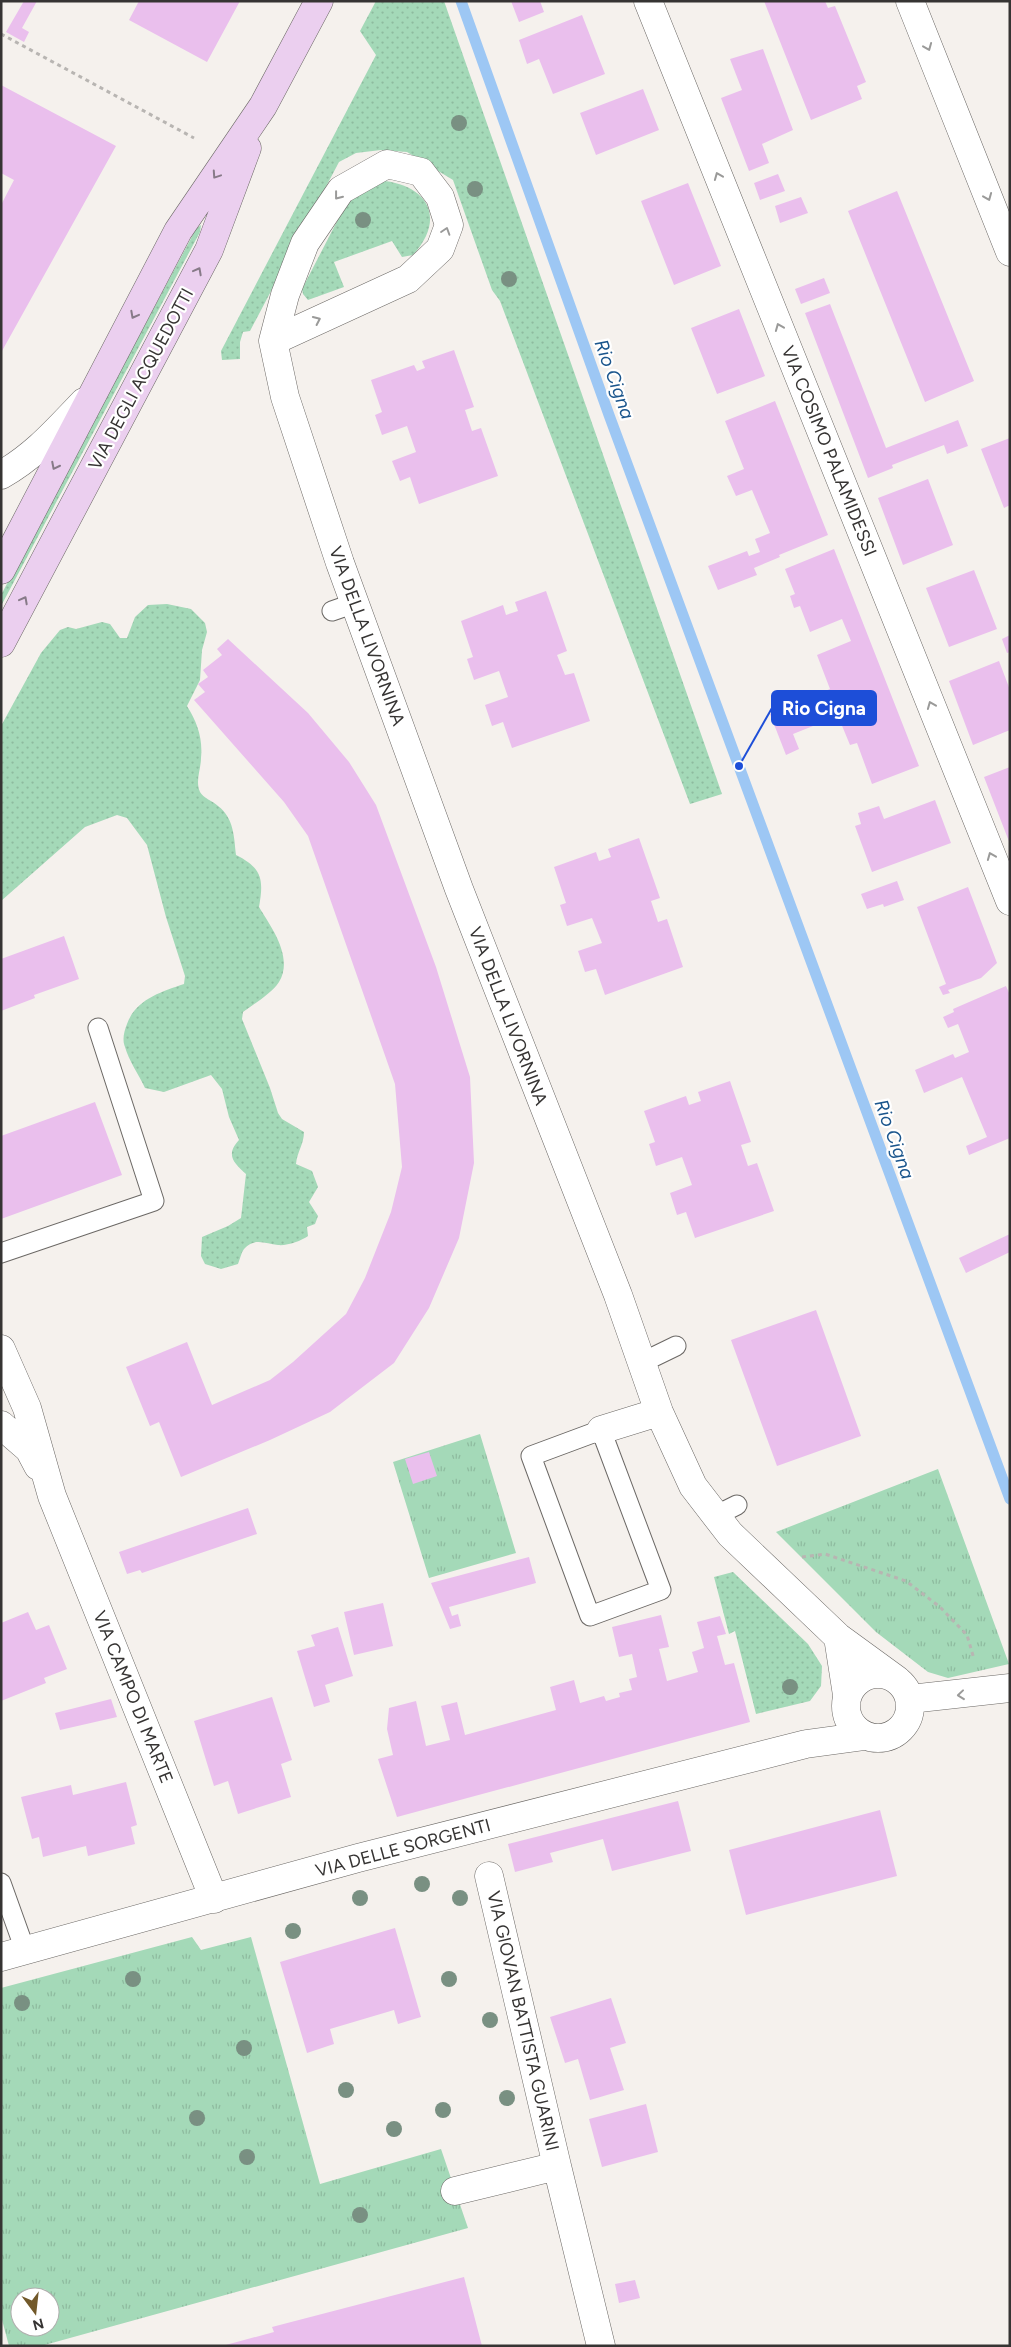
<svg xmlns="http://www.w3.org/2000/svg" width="1011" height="2347" viewBox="0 0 1011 2347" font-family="Figtree,sans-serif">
  <defs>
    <pattern id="grass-dots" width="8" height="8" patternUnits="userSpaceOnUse" patternTransform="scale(1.25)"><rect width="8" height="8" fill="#a4d9b8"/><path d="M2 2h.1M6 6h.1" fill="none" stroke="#8ebb9f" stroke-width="1.8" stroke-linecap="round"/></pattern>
    <pattern id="park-tufts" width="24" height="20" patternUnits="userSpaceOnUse" patternTransform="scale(1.25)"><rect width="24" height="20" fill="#a4d9b8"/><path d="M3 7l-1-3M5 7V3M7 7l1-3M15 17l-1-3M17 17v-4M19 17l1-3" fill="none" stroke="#8ebb9f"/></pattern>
  </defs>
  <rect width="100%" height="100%" fill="#f5f1ed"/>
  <path fill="url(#grass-dots)" d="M376,1H444L722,794L690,804L500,301L492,290L453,180L407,152L381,150L356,153L339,162L250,331L243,332L240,342V359L222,360L221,351L376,55L360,31Z
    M385,181C430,187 445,220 413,255L402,257L392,241L334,262L344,287L308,300L303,294L302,289L346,204L358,191Z
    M201,225L200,232L1,606V595L196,229Z
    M167,604L191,609L205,623L207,632L202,650L200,680L187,706C197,722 203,738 201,758C201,769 195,781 200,792C203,798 213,801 218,806C234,818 234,837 236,855C262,868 264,879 259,907C271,927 294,957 279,982C271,994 255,1003 243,1012L242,1019L270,1088L278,1113L282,1119L304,1132C304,1144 297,1152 296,1164L312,1171L318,1187L309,1202L318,1216L315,1224L307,1227L308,1236C301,1241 287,1246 278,1245C266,1244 254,1237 244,1249C241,1253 240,1259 238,1264L221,1269L205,1264L201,1256L202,1237L228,1226L241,1218L246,1174C234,1163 225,1155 239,1140L229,1117L222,1089L211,1075L164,1092L145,1088C139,1075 129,1061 125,1047C122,1039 124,1032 127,1024C136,999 161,992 184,984L185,976L166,917L147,845L127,818L117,815L85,827L1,901V726L41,653L60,630L68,627L76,629L102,622L110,624L120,638H127L135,617L148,605Z
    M733,1572L808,1644L822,1666L821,1686L810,1701L756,1714L735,1631L729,1634L714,1577Z"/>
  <path fill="url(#park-tufts)" fill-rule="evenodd" d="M480,1434L516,1553L429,1578L393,1462Z
    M938,1469L1009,1664L948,1678L928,1672L876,1632L776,1532Z
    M192,1937L201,1950L251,1937L320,2184L441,2149L468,2228L41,2346H9L1,2316V1988ZM20,2297H50V2327H20Z"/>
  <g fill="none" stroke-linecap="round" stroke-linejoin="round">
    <path stroke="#9dc7f4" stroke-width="11" d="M461,1L609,415L1010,1499"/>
  </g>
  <path fill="#eabfed" d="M24,1H37L22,28L29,32L24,42L6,32Z
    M139,1H240L207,62L129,20Z
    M511,1H540L544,12L519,22Z
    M764,1H825L828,8L835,6L866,82L857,86L862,99L811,120Z
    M582,15L605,74L553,94L539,59L527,64L519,40Z
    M763,49L793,130L762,144L769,163L749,171L721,98L742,90L730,59Z
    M1,85L116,146L2,351L1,205L14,180L1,173Z
    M643,89L659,130L596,155L580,113Z
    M778,174L785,191L760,200L754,183Z
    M688,183L721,266L674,285L641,201Z
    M897,191L974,381L925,402L848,211Z
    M801,197L808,213L780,223L775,206Z
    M824,278L830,293L801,304L795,289Z
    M830,304L886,448L958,420L968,446L947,454L944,445L892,465L893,468L868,478L805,313Z
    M739,309L765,376L717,394L691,328Z
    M454,350L474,407L465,410L472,431L481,428L498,476L419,504L410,477L400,481L392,461L416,452L407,426L382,435L375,415L382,412L371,380L414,365L417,371L425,368L422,361Z
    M775,401L828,535L779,555L780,557L754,568L757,575L718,590L708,566L747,551L749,556L760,552L755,539L770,533L752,490L736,496L727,476L744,469L725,421Z
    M1010,438V505L1004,508L981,449Z
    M928,479L953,545L903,565L878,498Z
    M834,549L919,766L872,784L857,743L850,745L838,716L793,734L799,749L786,755L770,714L830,689L817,655L851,641L842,619L810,632L800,606L794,608L790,596L795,594L785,569Z
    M974,570L997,629L949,647L926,588Z
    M546,591L567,651L557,655L565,675L574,673L590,721L512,748L503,722L492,726L485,705L508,697L499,671L474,680L467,659L473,657L461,621L503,605L506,615L518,611L515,602Z
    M1010,635V652L1007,653L1002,639Z
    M228,639L308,713L349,762L376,805L436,967L470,1077L474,1163L459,1238L429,1308L394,1363L330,1412L270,1440L181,1477L159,1422L150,1426L126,1367L187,1342L212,1405L270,1380L293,1362L346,1314L365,1278L391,1212L402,1167L395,1084L308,836L284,802L194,700L205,692L198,684L208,677L203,670L222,655L217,649Z
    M999,661L1010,690V730L973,745L949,681Z
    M1010,767V844L984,777Z
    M935,800L951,843L872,872L855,826L861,824L858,813L879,806L884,819Z
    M639,838L660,898L651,901L658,922L667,919L683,967L605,995L596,969L585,972L578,951L602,943L592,918L567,926L560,905L566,903L554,867L596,852L599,861L611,857L608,849Z
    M897,881L904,900L884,907L883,904L867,909L861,894Z
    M968,887L997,963L981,978L948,990L950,993L943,995L939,987L946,984L917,907Z
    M64,936L79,979L34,995L35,998L1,1011V959Z
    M1006,986L1010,995V1138L969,1155L966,1146L987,1137L962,1077L924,1093L915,1070L953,1054L955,1058L969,1052L958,1024L948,1028L943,1017L954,1012L953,1009Z
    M730,1081L751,1142L741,1145L748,1166L757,1163L774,1211L695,1238L686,1212L677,1215L670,1193L692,1185L682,1157L656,1166L649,1144L655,1142L644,1111L686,1096L689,1105L701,1101L698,1092Z
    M95,1102L122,1175L1,1219V1136Z
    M1010,1234V1252L966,1273L959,1258Z
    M816,1310L861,1436L777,1466L731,1340Z
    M429,1452L437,1476L413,1484L405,1459Z
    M248,1508L257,1534L142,1573L140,1570L127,1574L119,1552Z
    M529,1557L536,1583L449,1607L452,1616L458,1614L461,1626L450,1629L431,1583Z
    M383,1603L393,1646L354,1655L344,1612Z
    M28,1612L36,1630L49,1625L67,1669L44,1678L46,1683L1,1701V1623Z
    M661,1615L669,1647L659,1649L667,1681L698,1672L692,1652L704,1648L697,1622L720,1616L726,1634L717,1636L725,1665L734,1663L750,1722L397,1817L378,1759L393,1755L387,1729L389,1708L416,1701L426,1746L450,1740L441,1706L457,1702L465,1735L556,1710L550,1687L574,1680L580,1703L604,1696L606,1701L620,1697L619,1693L632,1690L629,1679L637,1677L632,1654L619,1657L612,1627Z
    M338,1627L353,1676L325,1685L330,1702L314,1707L297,1651L315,1646L311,1635Z
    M272,1697L292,1760L281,1764L291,1797L238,1814L228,1781L214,1786L194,1721Z
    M111,1699L117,1717L60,1730L55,1713Z
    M126,1782L137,1825L131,1827L135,1844L88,1856L86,1846L43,1857L39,1837L32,1839L21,1797L71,1785L73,1795Z
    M678,1801L691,1851L612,1871L603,1839L550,1853L553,1862L515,1872L508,1844Z
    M880,1810L897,1876L746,1915L729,1850Z
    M395,1928L421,2017L398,2024L394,2010L330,2029L334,2044L307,2053L280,1962Z
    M611,1998L626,2043L610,2048L624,2090L590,2100L578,2059L565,2063L550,2017Z
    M646,2104L658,2152L602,2167L589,2119Z
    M464,2277L482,2346H222L274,2332L272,2327Z
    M635,2280L640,2298L619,2303L615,2284Z"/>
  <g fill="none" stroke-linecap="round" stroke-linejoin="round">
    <defs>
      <path id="service" d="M332,611L355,603
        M1,1253L154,1201L98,1028
        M641,1363L676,1346
        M601,1430L661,1590L590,1616L531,1456Z
        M715,1516L737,1505
        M1,1883L25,1950"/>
      <path id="minor" d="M648,1L1010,901
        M910,1L1010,252
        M273,341L408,279L440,249L449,225L440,197L421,172L387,164L341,190L305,243L285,295L273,341L285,397L340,563L459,889L618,1295L659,1412L693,1486L730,1534L838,1637L897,1680
        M1,1349L27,1408L52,1496L214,1899
        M1,1425L29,1449L38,1466
        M601,1430L659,1412
        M838,1637L847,1695
        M846 1706a32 32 0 1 1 64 0a32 32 0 1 1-64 0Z
        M910,1699L1010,1688
        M489,1876L557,2166
        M1,1957L358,1858L806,1744L865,1736
        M455,2191L557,2166L601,2346"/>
      <path id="tertiary" d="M1,475C35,456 58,429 84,402"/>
      <path id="secondary" d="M1,570L178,231L263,106L319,1
        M1,643L209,250L247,148"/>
    </defs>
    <use href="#service" stroke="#6b6865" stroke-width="21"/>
    <use href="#minor" stroke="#6b6865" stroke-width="29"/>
    <use href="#tertiary" stroke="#6b6865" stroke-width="29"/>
    <use href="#secondary" stroke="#6b6865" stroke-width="29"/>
    <path stroke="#b8b5b2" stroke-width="3" stroke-dasharray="4 4" stroke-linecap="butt" d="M1,34L194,138
      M802,1557L825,1554L906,1581L940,1607L967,1635L974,1659"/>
    <use href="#service" stroke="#fff" stroke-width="19"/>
    <use href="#minor" stroke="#fff" stroke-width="28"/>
    <use href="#tertiary" stroke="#fff" stroke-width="28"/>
    <use href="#secondary" stroke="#ebcfef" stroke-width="28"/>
  </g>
  <g fill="#799082">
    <circle cx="459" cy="123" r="8"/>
    <circle cx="475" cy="189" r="8"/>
    <circle cx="363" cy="220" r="8"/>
    <circle cx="509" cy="279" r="8"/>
    <circle cx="790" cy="1687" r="8"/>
    <circle cx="422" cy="1884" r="8"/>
    <circle cx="360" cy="1898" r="8"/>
    <circle cx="460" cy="1898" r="8"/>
    <circle cx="293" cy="1931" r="8"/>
    <circle cx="133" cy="1979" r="8"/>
    <circle cx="449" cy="1979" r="8"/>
    <circle cx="22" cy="2003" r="8"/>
    <circle cx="490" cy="2020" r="8"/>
    <circle cx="244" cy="2048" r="8"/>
    <circle cx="346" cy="2090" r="8"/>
    <circle cx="507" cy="2098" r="8"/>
    <circle cx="443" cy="2110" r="8"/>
    <circle cx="197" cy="2118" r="8"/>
    <circle cx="394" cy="2129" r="8"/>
    <circle cx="247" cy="2157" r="8"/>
    <circle cx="360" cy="2215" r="8"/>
  </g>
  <defs><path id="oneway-chevron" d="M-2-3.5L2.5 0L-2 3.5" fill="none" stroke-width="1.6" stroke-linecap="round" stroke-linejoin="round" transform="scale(1.25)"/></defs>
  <g stroke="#9a9a99">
    <use href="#oneway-chevron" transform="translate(928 47) rotate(68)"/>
    <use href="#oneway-chevron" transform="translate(718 176) rotate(-112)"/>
    <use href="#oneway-chevron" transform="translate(338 196) rotate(128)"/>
    <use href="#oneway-chevron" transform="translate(988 197) rotate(68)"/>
    <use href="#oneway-chevron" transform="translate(446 231) rotate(-72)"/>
    <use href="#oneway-chevron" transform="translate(317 320) rotate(-25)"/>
    <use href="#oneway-chevron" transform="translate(779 327) rotate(-112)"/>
    <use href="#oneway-chevron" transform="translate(931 705) rotate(-112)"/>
    <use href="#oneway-chevron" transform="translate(991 856) rotate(-112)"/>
    <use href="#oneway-chevron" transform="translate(961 1695) rotate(174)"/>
  </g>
  <g stroke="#877a88">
    <use href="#oneway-chevron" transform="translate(216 175) rotate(124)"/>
    <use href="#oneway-chevron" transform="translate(198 271) rotate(-62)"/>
    <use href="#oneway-chevron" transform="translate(134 315) rotate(118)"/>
    <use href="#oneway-chevron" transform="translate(55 466) rotate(117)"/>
    <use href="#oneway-chevron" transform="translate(24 600) rotate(-62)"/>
  </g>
  <g text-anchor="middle" stroke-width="4.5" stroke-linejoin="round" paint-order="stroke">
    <g font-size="18" fill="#363433" stroke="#fff">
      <text transform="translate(141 379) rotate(-62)" y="6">VIA DEGLI ACQUEDOTTI</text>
      <text transform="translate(829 451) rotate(68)" y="6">VIA COSIMO PALAMIDESSI</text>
      <text transform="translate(367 636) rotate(70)" y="6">VIA DELLA LIVORNINA</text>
      <text transform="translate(508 1016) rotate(69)" y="6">VIA DELLA LIVORNINA</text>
      <text transform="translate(133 1697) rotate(68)" y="6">VIA CAMPO DI MARTE</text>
      <text transform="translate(403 1848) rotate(-15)" y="6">VIA DELLE SORGENTI</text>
      <text transform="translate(523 2021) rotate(77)" y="6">VIA GIOVAN BATTISTA GUARINI</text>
    </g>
    <g font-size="19" font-style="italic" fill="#1b568d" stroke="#fff">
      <text transform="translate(615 379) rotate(70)" y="7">Rio Cigna</text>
      <text transform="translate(895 1139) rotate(70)" y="7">Rio Cigna</text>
    </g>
  </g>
  <path fill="none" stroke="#1d4ed8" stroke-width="2" d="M739 766L772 708"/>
  <circle fill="#1d4ed8" stroke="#fff" stroke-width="2" cx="739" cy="766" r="5"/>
  <rect fill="#1d4ed8" stroke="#1d4ed8" stroke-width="2" x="772" y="691" width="104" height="34" rx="5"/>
  <g font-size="19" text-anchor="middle" font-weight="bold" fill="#fff">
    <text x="824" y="715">Rio Cigna</text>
  </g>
  <rect width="1011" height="2347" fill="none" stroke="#363433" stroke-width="5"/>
  <g transform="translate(35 2312) rotate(165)"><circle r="24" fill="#ffffff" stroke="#afaead"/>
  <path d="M0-4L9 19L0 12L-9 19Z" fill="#72592a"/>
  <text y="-8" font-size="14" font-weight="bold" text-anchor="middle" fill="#363433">N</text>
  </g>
</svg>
